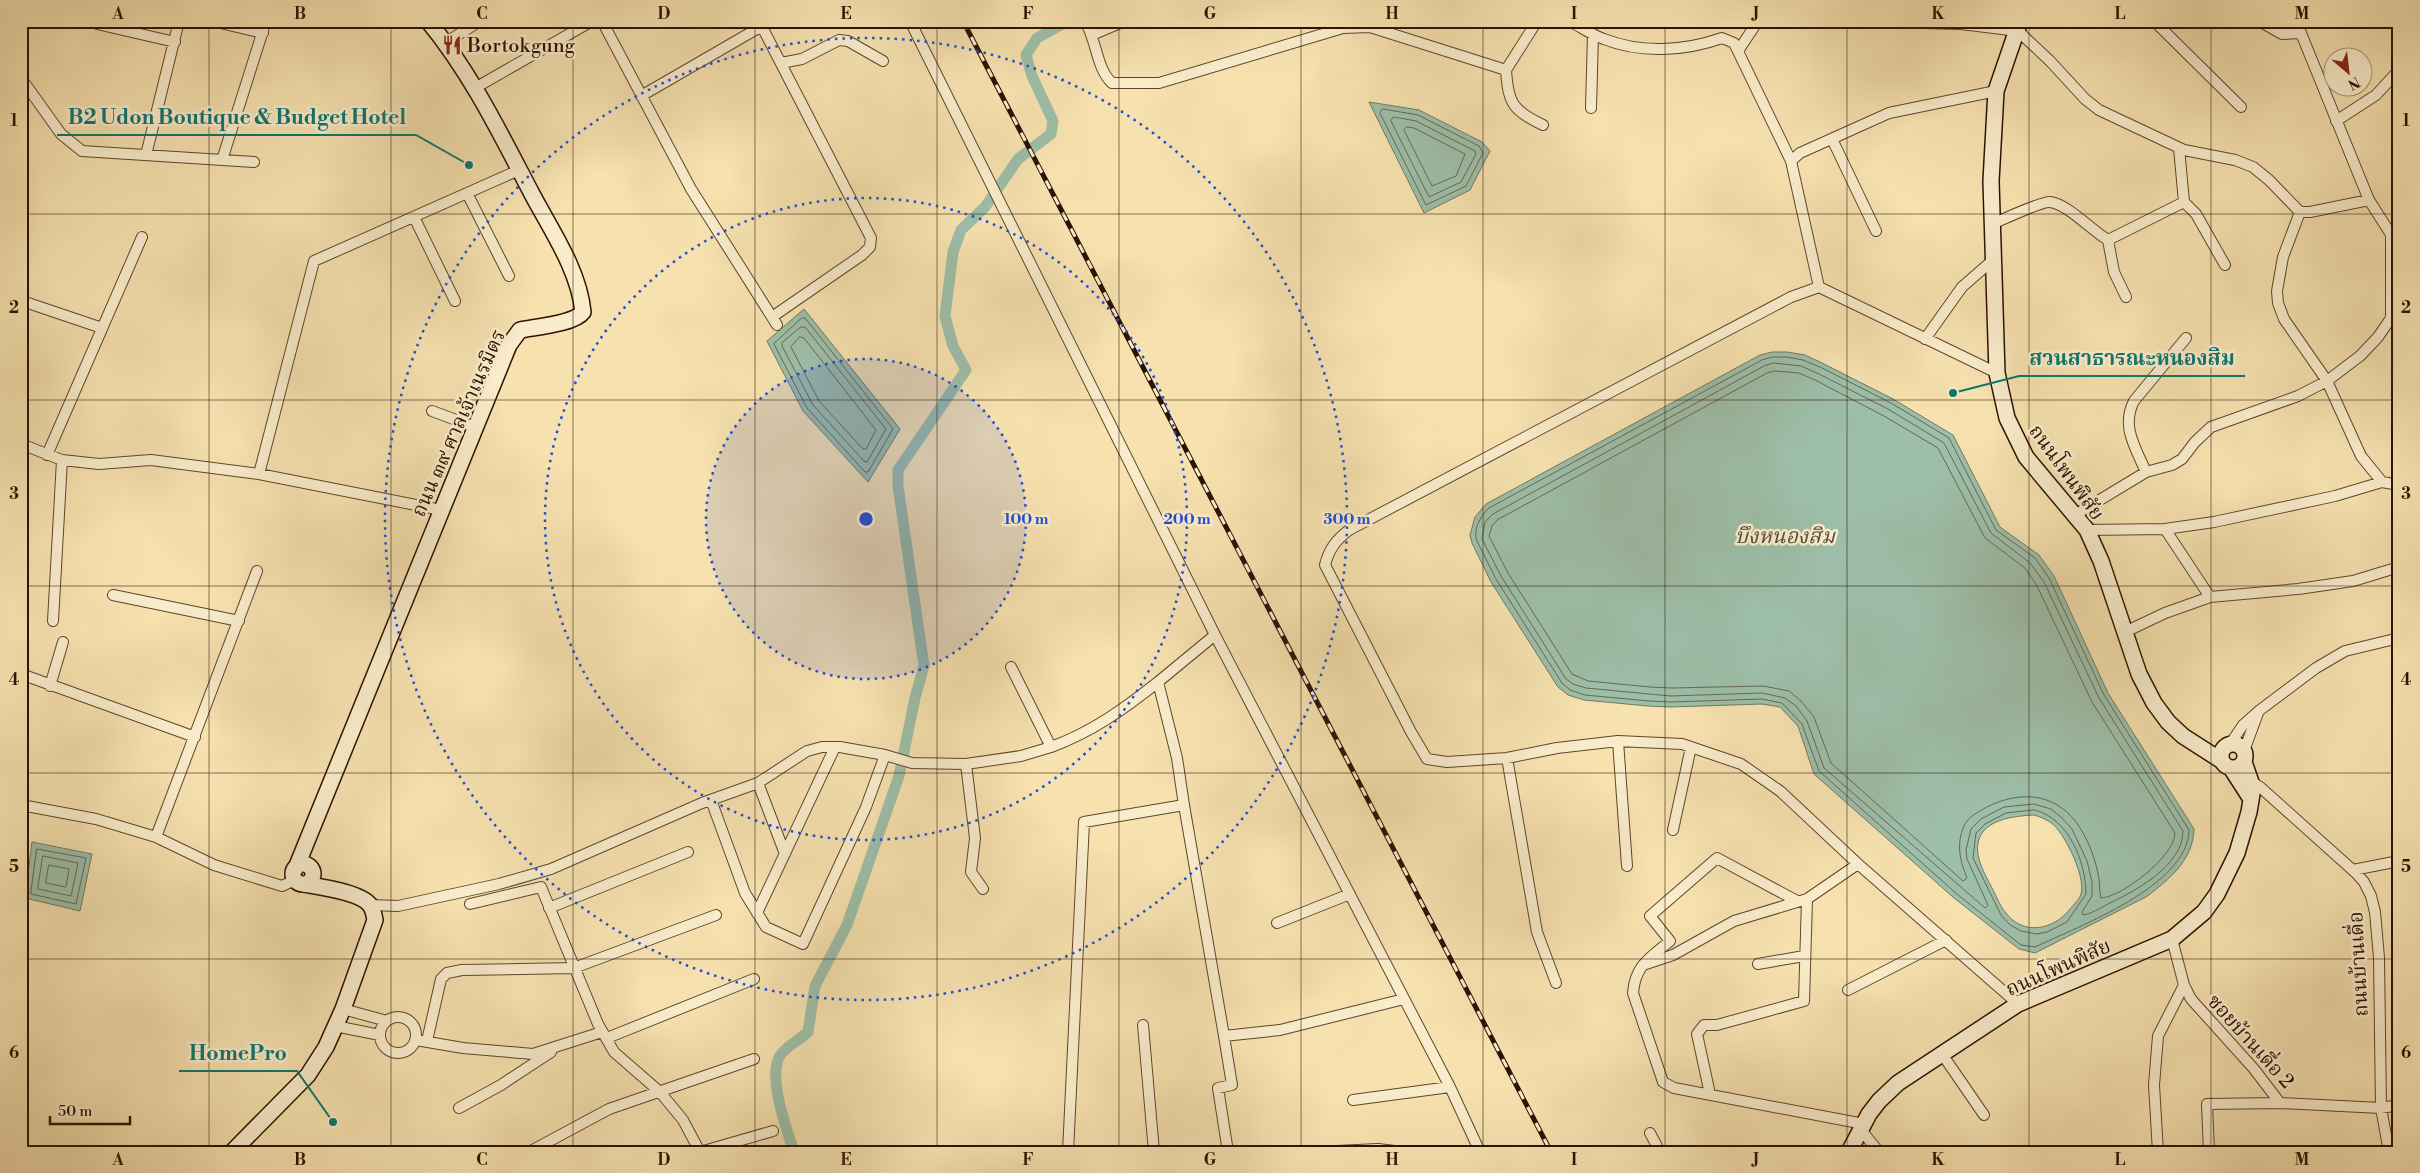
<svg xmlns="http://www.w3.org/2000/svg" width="2420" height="1173" viewBox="0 0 2420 1173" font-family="'Libre Bodoni','Noto Serif Thai',serif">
  <rect width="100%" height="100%" fill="#f6e1af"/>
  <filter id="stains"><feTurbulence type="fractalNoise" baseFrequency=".004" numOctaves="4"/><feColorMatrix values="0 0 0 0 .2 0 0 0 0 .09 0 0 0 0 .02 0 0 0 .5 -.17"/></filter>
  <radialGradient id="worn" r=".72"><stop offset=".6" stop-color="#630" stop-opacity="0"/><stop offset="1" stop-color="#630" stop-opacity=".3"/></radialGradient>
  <path fill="#9dbea8" stroke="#707965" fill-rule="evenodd" d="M1369,102L1419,110L1482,142L1490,151L1470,190L1424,213Z
    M804,309L900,429L868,482L803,411L767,341Z
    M1772,352H1787L1805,355L1824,364L1893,399L1953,435L2000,527L2039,555L2054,576L2108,693L2194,829C2193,860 2170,879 2146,897L2035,953L2019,949L1954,898L1814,774L1798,726L1780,707L1762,704L1671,707L1648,706L1584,700L1568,695L1558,687L1491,582L1472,543L1470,535L1475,517L1486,504L1760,355ZM2034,815C2041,817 2048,820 2054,825C2066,837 2086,877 2081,894C2080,899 2073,905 2070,909C2054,930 2023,936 2006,913C2000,907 1997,897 1993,890C1985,874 1970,851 1982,833C1993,818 2017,816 2034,815Z
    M32,842L92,854L80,911L25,898Z"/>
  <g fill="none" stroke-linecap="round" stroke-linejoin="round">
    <path stroke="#646854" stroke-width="1" d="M1383,109L1418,115L1479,146L1483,153L1466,186L1426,205L1380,113Z
      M1394,117L1416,121L1475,151L1476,154L1461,182L1429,197L1391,121Z
      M1407,127L1414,128L1465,154L1456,176L1432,186L1404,130Z
      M802,318H805L893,429L868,472H865L807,408L774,344Z
      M801,327H805L886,429L867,462L864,461L813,405L782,346V343Z
      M800,337L804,338L876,430L866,449H863L819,401L791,347Z
      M1773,357H1787L1803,360L1822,368L1891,403L1949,438L1996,530L2035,558L2049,578L2104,695L2189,830C2188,886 2079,926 2035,947L2021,945L1958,895L1819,771L1802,724L1782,703L1762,699L1671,702L1649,701L1585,695L1570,690L1562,683L1496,579L1477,541C1473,529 1480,517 1489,508L1762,360Z
      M1774,363L1801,366L1819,374L1888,409L1944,443L1991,533L2030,563L2044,582L2099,698L2183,831C2183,866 2135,891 2108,904C2100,908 2091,914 2083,915L2082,912L2092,896V882L2087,861L2072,829L2061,817L2051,809L2034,804L2004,807L1981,819L1971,829L1966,850L1967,859L1988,905L1985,908L1824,768L1807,721L1796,706L1785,698L1762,693L1671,696L1649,694L1586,688L1573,684L1566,679L1501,576L1482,539L1485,522L1493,514L1764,366Z
      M1775,371L1799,373L1815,380L1884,416L1938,448L1985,538L2025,568L2037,586L2092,702L2175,833C2175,856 2122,897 2101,898C2099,892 2100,885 2099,879C2096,860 2088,838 2076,822C2053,792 2019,791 1987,807C1978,812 1968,817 1964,826C1956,844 1960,861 1967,878L1963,881L1831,763L1814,717L1801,701L1789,691L1763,686L1672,688L1650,687L1588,681L1572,674L1508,573L1489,536L1492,526L1497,520L1767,373Z
      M2035,810C2069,819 2086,862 2086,894L2067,922L2047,932L2037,934L2021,931L2010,925L2001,915L1973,858L1976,833L1985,824L2006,813Z
      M37,849L86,858L76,904L31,894Z
      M43,856L78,863L71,896L38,889Z
      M49,865L69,869L66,887L46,883Z"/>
    <path stroke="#9dbea8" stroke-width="11" d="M794,1152C787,1130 766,1074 781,1054C788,1046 800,1039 808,1032L815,986L847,925L899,776L915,698L924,666L898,486V470L966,370L953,346L945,316L953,252L961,230L985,207L1018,159L1051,134L1053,121L1032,76L1026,55L1037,38L1068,21"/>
    <defs>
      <path id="street" d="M95,21L97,24L175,42
        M212,21L263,33
        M602,21L691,189L777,325
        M692,21V22
        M759,21L871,238L870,247L862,255L772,317
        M910,21L1215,635
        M1085,21C1097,41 1096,68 1112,83H1159L1343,28L1370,27L1506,70
        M1569,21C1581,27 1592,35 1604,39C1642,54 1685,51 1722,38L1734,43L1791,161
        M1850,21L1961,24L2018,31L2050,61L2085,99L2099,110L2184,150L2235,160L2253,167L2269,180L2300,212H2310L2369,200
        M2154,21L2241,107
        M2259,21L2282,34L2300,33
        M2296,21L2369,200L2399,247
        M1092,35L1125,21
        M445,43L480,21
        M1738,51L1754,27L1751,21
        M781,63L802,59L839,40L848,41L883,61
        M1506,70C1508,103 1513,111 1543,125
        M1506,70L1537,21
        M21,78L61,134L82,151L254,162
        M475,88L592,21
        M1996,91L1889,113L1800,153L1791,161L1819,287L1997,373
        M641,96L762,26
        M1591,108L1593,34
        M2336,121L2376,95L2399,70
        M1832,139L1876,231
        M146,155L179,21
        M222,160L266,21
        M467,193L509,276
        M2184,202L2196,214L2225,265
        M2300,212L2283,257L2277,291L2278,303L2284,319L2327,381L2361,456L2382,482L2399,485
        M414,217L455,301
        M1992,224C2002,220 2042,201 2050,202C2068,204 2092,231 2108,240L2184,202L2179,148
        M2108,240L2114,272L2126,297
        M1819,287L1791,297L1349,530C1336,540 1329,549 1325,565L1411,732L1427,759L1447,762L1507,758L1557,748L1618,741L1682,744L1741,764L1780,791L1858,864L2018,1004
        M28,303L102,328
        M1925,339L1962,287L1993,260
        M432,411L475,427
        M21,444L62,460L99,464L151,460L259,474L441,510
        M47,455L142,237
        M2146,472C2135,447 2121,426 2134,401L2186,338
        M259,474L314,261L519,170
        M2075,515L2146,472L2172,465L2182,459L2195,442L2211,427L2298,396L2327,381L2360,356L2378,337L2391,318V233
        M2165,529L2210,597
        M2087,530L2165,529L2214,522L2335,496L2382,482
        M257,571L156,837L214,865L282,886L295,880
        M113,595L239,621
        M53,621L62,460
        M2125,632L2165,613L2210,597L2298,589L2353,581L2399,567
        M1011,667L1051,747C1092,732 1124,709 1158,682
        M21,674L195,737
        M50,686L63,642
        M1618,741L1627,866
        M2229,746L2243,725L2260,710L2316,668L2345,651L2399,638
        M2244,751L2258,713
        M1507,758L1537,932L1556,983
        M2249,780L2260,787L2356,873L2364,882L2371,896L2375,912L2379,958L2381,1108L2389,1152
        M758,783L785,854
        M711,800L745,893L766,927L803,944L866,807L885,755
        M21,805L96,819L156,837
        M1184,805L1177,758L1158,682L1215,635L1450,1087
        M1673,830L1691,747
        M2353,870L2399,861
        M983,889L971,872L975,838L966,764L1021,756L1051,747
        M1797,901L1717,858L1650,916L1670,941C1651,957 1635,965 1633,993L1663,1082L1674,1088L1864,1124
        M470,904L541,887L598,1024L614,1052L660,1092L683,1120L700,1152
        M371,905L398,906L499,884L551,869L702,803L758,783L807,751L822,747H840L885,755L912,763L966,764
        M549,908L688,852
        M757,913L835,747
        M1277,923L1350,894
        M2172,939L2184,985L2191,999L2254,1069L2280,1103L2381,1108L2399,1105
        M1646,964L1673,955L1734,921L1807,899L1858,864
        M1758,964L1804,956
        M1848,990L1946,940
        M343,1009L387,1021
        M380 1035a18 18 0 1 1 36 0a18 18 0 1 1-36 0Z
        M1143,1025L1154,1152
        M335,1026L380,1035
        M607,1038L754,979
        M416,1040L463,1048L533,1054L602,1032
        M427,1041L441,979L447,973L462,970L574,968L716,915
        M1942,1054L1984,1115
        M1710,1094L1697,1034L1704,1025H1717L1804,1001L1807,899
        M1353,1100L1450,1087L1480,1152
        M459,1108L501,1085L551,1052
        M1861,1130L1879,1152
        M1650,1133L1660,1152
        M529,1152L609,1109L754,1059
        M700,1152L773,1131
        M1068,1152L1084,822L1184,805L1224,1036
        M1228,1152L1218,1088L1232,1085L1224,1036L1280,1030L1404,999
        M1316,1152L1378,1149L1403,1152
        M2158,1152L2154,1085L2158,1036L2184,985
        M2209,1152L2207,1104L2280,1103"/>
      <path id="secondary" d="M2020,21L1996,91L1991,181L1997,373L2007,418L2026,457L2087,530L2101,561L2139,674L2154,703L2168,722L2183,736L2222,761
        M2221 756a12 12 0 1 1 24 0a12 12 0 1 1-24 0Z
        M2231,768L2251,799
        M293 874a10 10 0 1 1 20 0a10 10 0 1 1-20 0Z
        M296,868L509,345L520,330C535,327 574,324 583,312C579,270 551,230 532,194C501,135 471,73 428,21
        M232,1152L308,1075L326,1047L343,1009L375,920C374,914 373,909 370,905C360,892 320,887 303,884
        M1849,1152L1869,1114L1879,1101L1898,1083L2018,1004L2172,939L2204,912L2217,894L2237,853L2249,812L2253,788L2244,762"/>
    </defs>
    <use href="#street" stroke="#5e462c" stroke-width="12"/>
    <use href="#secondary" stroke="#2c1200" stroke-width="18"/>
    <use href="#street" stroke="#f9eccb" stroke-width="10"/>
    <use href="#secondary" stroke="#f9eccb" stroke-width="15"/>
    <defs>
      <path id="rail" d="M963,21L1551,1152"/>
    </defs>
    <use href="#rail" stroke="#2c1200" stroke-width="5"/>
    <use href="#rail" stroke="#f9eccb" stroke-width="3" stroke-dasharray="9" stroke-linecap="butt"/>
  </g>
  <path fill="none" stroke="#2c1200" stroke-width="1" stroke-opacity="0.55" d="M209,21V1152M391,21V1152M573,21V1152M755,21V1152M937,21V1152M1119,21V1152M1301,21V1152M1483,21V1152M1665,21V1152M1847,21V1152M2029,21V1152M2211,21V1152M21,214H2399M21,400H2399M21,586H2399M21,773H2399M21,959H2399"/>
  <circle cx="866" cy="519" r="160" fill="#1d4ed8" fill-opacity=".12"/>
  <g fill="none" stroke="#1d4ed8" stroke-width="2.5" stroke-dasharray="2.5 5">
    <circle cx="866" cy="519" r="160"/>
    <circle cx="866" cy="519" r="321"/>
    <circle cx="866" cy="519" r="481"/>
  </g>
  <defs>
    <symbol id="restaurant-bare" viewBox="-9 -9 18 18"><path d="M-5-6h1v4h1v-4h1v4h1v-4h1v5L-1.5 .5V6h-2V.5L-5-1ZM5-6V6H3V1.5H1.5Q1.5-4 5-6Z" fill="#8f2418" stroke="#f9eccb" stroke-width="2.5" paint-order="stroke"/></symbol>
  </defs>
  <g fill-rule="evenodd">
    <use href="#restaurant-bare" x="438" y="31" width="28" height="28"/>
  </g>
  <g text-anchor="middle" stroke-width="5" stroke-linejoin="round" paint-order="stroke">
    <g font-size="20" fill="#2c1200" stroke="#f9eccb" text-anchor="start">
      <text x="467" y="52">Bortokgung</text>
    </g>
    <g font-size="20" fill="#2c1200" stroke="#f9eccb">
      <text transform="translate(458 423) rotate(-66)" y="7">ถนน ๓๙ ศาลเจ้าเนรมิตร</text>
      <text transform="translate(2067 472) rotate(54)" y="7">ถนนโพนพิสัย</text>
      <text transform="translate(2358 964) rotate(-93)" y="7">ถนนบ้านเดื่อ</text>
      <text transform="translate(2058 967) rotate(-24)" y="7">ถนนโพนพิสัย</text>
      <text transform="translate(2251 1041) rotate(48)" y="7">ซอยบ้านเดื่อ 2</text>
    </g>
    <g font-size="21" font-style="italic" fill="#544e3b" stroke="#f9eccb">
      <text x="1785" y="543">บึงหนองสิม</text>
    </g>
  </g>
  <circle cx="866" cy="519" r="8" fill="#1d4ed8" stroke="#f9eccb" stroke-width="2.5"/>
  <g font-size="15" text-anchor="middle" font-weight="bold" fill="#1d4ed8" stroke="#f9eccb" stroke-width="5" stroke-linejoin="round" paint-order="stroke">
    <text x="1026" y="524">100 m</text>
    <text x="1187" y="524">200 m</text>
    <text x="1347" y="524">300 m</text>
  </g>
  <path fill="none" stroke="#0f766e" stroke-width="2" d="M469 165L416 135H57M1953 393L2019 376H2245M333 1122L297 1071H179"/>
  <g fill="#0f766e" stroke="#f9eccb" stroke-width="2">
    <circle cx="469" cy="165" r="5"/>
    <circle cx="1953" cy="393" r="5"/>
    <circle cx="333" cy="1122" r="5"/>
  </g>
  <g font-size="21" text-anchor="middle" font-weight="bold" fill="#0f766e" stroke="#f9eccb" stroke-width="5" stroke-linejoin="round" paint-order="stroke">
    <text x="237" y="124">B2 Udon Boutique &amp; Budget Hotel</text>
    <text x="2132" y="365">สวนสาธารณะหนองสิม</text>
    <text x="238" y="1060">HomePro</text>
  </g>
  <rect width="2420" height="1173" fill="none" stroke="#f6e1af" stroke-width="55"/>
  <g transform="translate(2348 72) rotate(152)"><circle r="24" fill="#f9eccb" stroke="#a7957a"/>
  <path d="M0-4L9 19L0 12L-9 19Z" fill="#8f2418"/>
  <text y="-8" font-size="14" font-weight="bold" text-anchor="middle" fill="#2c1200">N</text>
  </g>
  <path d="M50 1116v8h80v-8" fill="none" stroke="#2c1200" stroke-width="2.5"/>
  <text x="58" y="1116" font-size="15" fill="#2c1200" stroke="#f9eccb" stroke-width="4" paint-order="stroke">50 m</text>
  <rect x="28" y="28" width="2364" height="1118" fill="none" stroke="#2c1200" stroke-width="2"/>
  <g font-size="16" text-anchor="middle" font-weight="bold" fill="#2c1200">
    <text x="118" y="19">A</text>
    <text x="300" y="19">B</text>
    <text x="482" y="19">C</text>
    <text x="664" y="19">D</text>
    <text x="846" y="19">E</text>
    <text x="1028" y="19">F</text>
    <text x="1210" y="19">G</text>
    <text x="1392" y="19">H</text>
    <text x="1574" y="19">I</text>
    <text x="1756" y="19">J</text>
    <text x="1938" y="19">K</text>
    <text x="2120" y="19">L</text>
    <text x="2302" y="19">M</text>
    <text x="14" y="126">1</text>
    <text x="2406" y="126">1</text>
    <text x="14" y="313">2</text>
    <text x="2406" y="313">2</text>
    <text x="14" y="499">3</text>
    <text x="2406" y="499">3</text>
    <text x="14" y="685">4</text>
    <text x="2406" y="685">4</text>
    <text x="14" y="872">5</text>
    <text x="2406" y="872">5</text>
    <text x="14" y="1058">6</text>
    <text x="2406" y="1058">6</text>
    <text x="118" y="1165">A</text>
    <text x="300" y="1165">B</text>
    <text x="482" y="1165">C</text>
    <text x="664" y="1165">D</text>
    <text x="846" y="1165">E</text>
    <text x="1028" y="1165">F</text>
    <text x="1210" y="1165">G</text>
    <text x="1392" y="1165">H</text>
    <text x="1574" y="1165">I</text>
    <text x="1756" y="1165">J</text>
    <text x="1938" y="1165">K</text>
    <text x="2120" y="1165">L</text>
    <text x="2302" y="1165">M</text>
  </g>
  <rect width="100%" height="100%" filter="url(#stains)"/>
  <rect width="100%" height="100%" fill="url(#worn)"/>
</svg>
